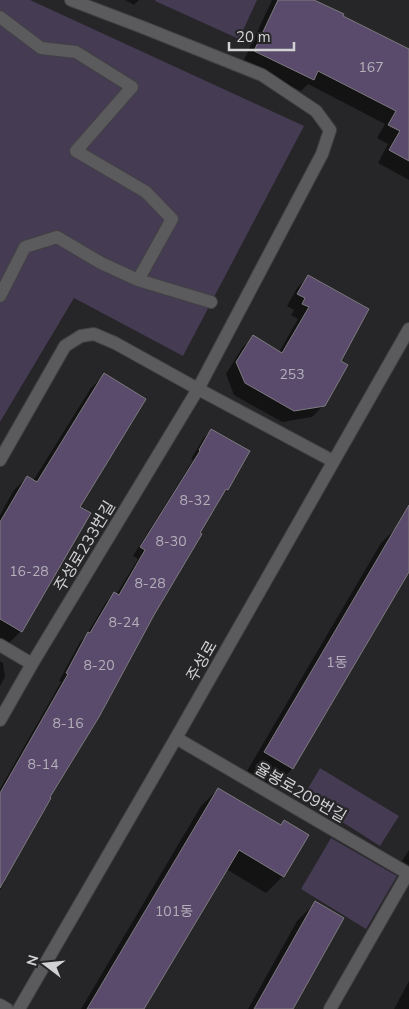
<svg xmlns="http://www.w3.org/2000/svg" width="409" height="1009" viewBox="0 0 409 1009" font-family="'Nunito Sans','Noto Sans KR',sans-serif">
  <rect width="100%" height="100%" fill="#262527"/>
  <path fill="#453b53" d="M0,0H30L304,126L183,356L74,298L0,422Z
    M156,0H257L239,39L155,1Z
    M320,768L399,816L380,846L303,797Z
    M331,838L397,876L366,929L301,889Z"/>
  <path fill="#0007" d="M125,0H139L134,5Z
    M272,0H311L409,51V180L378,163L388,144L377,138L385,124L308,84L301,91L242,64Z
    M308,277L339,361L324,405L312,417L282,422L234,395L226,374L242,348L253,337L279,352L298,319L291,315L294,310L287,306L297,288Z
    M104,375L78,507L21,631L8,644L0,639V515L14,490L27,477L33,481L91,388Z
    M211,430L227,490L220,496L48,798L3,880L5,881L0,890V789L61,682L59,681L80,642L86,636L106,602L114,594L116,595L138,559L133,556L193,460L191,459L203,439Z
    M399,525L409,531V570L292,769L274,787L247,771L381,543Z
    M0,661L3,663L5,677L0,686Z
    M218,789L280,826L284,822L283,876L266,893L226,869L143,1009H81L201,806Z
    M409,850V865L402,861Z
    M315,903L292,1009H248L297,921Z
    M409,981V1009H394Z"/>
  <path fill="#5a4b6d" stroke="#7c7a7d" d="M278,0H314L344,14L343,16L409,49V161L389,150L400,131L388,125L396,111L318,71L314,80L254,51Z
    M308,275L369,309L341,361L348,365L325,406L294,411L245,383L236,362L253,335L282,353L309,307L302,304L305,298L297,294Z
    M104,373L146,399L80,507L91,513L22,632L0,619V522L27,476L37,482Z
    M211,429L250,451L228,490L226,489L200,533L202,534L154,615L99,717L50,797L51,798L0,888V793L68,674L66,673L88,632L90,633L114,592L119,595L145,550L140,547L200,451L199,450Z
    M409,505V572L293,769L264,752Z
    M218,788L281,825L284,820L309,835L284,877L239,850L144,1009H87Z
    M315,901L344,918L293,1009H254Z"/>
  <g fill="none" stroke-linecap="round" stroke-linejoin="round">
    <defs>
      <path id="pedestrian" d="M0,17L41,48L76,52L132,87L76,151L146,192L172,219L138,280L101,263L57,237L25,247L0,296
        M138,280L211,302"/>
      <path id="minor" d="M0,460L65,346L81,336L94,334L115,343L198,389L333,461
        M0,645L32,664
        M0,720L32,664L198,389L322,154L330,130L316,111L262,75L142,27L71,0
        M176,738L409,874
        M0,1005L7,1009
        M330,1009L408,873"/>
      <path id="tertiary" d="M19,1009L176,738L409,329"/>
    </defs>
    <use href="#pedestrian" stroke="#424143" stroke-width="14"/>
    <use href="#minor" stroke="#424143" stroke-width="14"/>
    <use href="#tertiary" stroke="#424143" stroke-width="14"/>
    <use href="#pedestrian" stroke="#5b5a5d" stroke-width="12"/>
    <use href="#minor" stroke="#5b5a5d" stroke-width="12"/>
    <use href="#tertiary" stroke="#5b5a5d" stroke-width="12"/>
  </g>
  <g text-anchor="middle" stroke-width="4.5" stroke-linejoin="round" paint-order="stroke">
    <g font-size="14" fill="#b4b0ba">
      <text x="371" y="72">167</text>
      <text x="292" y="379">253</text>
      <text x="195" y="505">8-32</text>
      <text x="171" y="546">8-30</text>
      <text x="29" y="576">16-28</text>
      <text x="150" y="588">8-28</text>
      <text x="124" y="627">8-24</text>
      <text x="337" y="667">1동</text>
      <text x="99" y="670">8-20</text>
      <text x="68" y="728">8-16</text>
      <text x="43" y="769">8-14</text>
      <text x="174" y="916">101동</text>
    </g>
    <g font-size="16" fill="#d2d1d3" stroke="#262527">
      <text transform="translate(84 546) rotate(-59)" y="6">주성로233번길</text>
      <text transform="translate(201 661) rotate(-60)" y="6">주성로</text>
      <text transform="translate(301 792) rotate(30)" y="6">율봉로209번길</text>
    </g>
  </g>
  <g transform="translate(45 964) rotate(286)" stroke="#262527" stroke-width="4" paint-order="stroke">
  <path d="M0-4L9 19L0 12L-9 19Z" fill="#d2d1d3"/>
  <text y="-8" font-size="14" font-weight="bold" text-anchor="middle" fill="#d2d1d3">N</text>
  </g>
  <path d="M229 42v8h65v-8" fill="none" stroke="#d2d1d3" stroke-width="2.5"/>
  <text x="236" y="42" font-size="15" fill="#d2d1d3" stroke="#262527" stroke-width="4" paint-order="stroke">20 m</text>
</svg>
